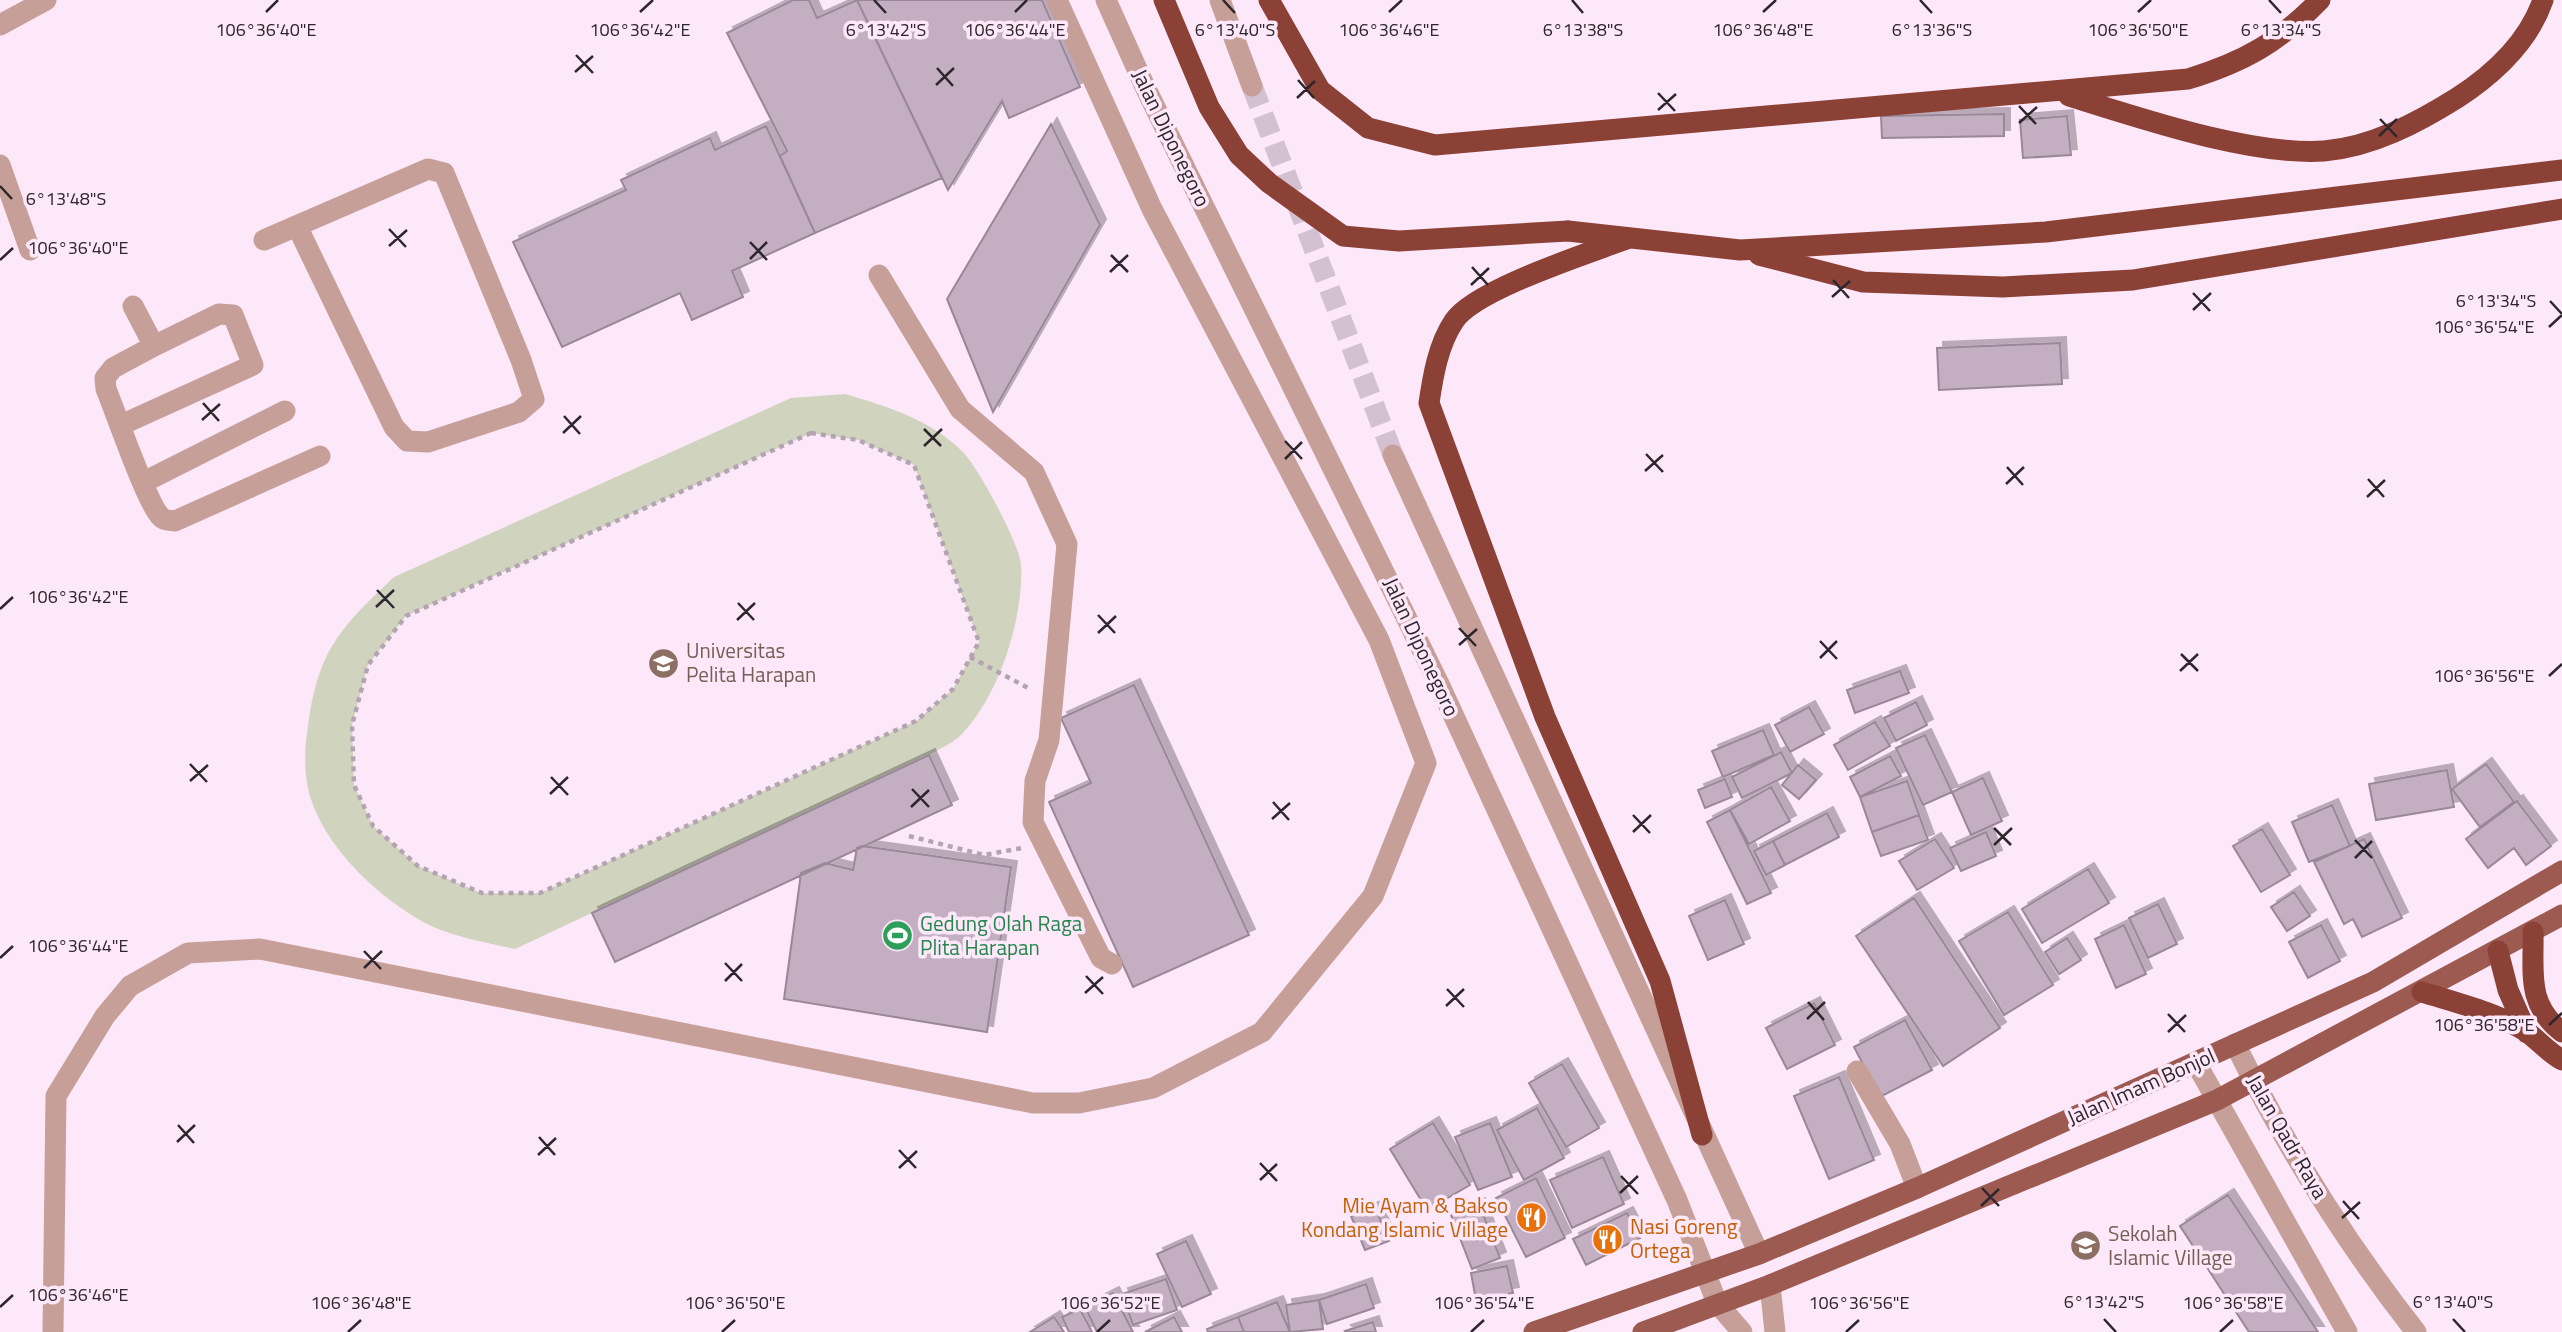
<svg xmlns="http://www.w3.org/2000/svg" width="2562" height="1332" viewBox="0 0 2562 1332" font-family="'Titillium Web',sans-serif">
  <defs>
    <filter id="shadow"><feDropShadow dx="6" dy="-6" stdDeviation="0" flood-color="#0004"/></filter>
  </defs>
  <rect width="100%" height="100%" fill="#fde8fa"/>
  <path fill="#d0d4be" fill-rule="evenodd" d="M845,394C887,406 931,420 963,452C978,467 1019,543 1021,564C1024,618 999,697 960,736C952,744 938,749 929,755L515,949C484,942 446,936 418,919C373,892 324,846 309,793C303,768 305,743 309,719C312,696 319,668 331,648C347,620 371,599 394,577L791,398ZM811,433L858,440L914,465L979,642L953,689L916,721L540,893H481L418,866L373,826L354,785L352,725L368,665L406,616Z"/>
  <path fill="#c3afc1" stroke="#9a8798" stroke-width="2" filter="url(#shadow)" d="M793,0H809L817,18L857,0L942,178L815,233L780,156L787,151L727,33Z
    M857,0H1042L1080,87L1009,118L1002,101L948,190Z
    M2004,114V136L1882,138L1881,116Z
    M2067,116L2071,155L2023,158L2020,120Z
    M1051,124L1100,225L993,412L947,299Z
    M766,126L815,233L732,271L743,297L692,320L680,293L562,347L513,242L626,190L621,180L710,138L715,150Z
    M2060,343L2062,384L1939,390L1937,348Z
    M1900,671L1909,693L1855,713L1847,690Z
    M1134,685L1249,935L1133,987L1049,802L1091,783L1061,718Z
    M1916,702L1927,725L1896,741L1884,718Z
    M1809,707L1824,734L1790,752L1775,725Z
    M1875,722L1890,746L1848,770L1834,745Z
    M1763,730L1774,755L1723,777L1712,751Z
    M1925,735L1952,792L1923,805L1896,748Z
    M1781,752L1792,773L1742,798L1732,777Z
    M929,755L952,805L615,962L592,913Z
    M1890,756L1901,776L1860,797L1850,777Z
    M2486,764L2514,802L2480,827L2452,789Z
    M1798,765L1816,780L1799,799L1782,785Z
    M2447,770L2454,807L2376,820L2369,784Z
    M1983,778L2002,821L1971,835L1952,792Z
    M1725,779L1732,797L1705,808L1698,790Z
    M1907,781L1919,815L1872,832L1860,797Z
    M1771,787L1790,821L1749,844L1730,810Z
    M2517,801L2551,846L2526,865L2514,848L2488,868L2466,839Z
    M2332,805L2350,846L2309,862L2292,822Z
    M1730,810L1771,893L1747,904L1707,822Z
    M1827,813L1839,837L1785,865L1773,841Z
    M1919,815L1928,840L1881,856L1872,832Z
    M2262,829L2290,875L2261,892L2233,846Z
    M1986,832L1996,856L1961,871L1950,848Z
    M1935,839L1954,868L1917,890L1899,861Z
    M2364,839L2402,918L2362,937L2353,919L2344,924L2314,862Z
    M1773,841L1785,865L1766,875L1754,851Z
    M862,846L1011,867L987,1032L784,999L801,873L825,863L853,870L857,848Z
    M2088,869L2109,903L2042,943L2022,909Z
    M2294,892L2310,916L2287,931L2271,907Z
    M1914,898L2000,1028L1943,1066L1856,936Z
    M1725,900L1744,944L1708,960L1689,916Z
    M2158,904L2177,944L2148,958L2129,918Z
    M2008,912L2053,985L2004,1015L1959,941Z
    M2124,925L2146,974L2116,988L2095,939Z
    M2321,925L2340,961L2308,978L2289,942Z
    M2067,938L2081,960L2059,974L2045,952Z
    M1814,1003L1835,1045L1787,1069L1766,1028Z
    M1905,1020L1932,1070L1880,1097L1854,1047Z
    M1562,1064L1599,1128L1566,1147L1529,1083Z
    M1839,1077L1874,1160L1829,1179L1794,1096Z
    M1537,1108L1564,1158L1524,1180L1497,1130Z
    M1433,1123L1470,1185L1427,1210L1390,1149Z
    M1490,1123L1512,1177L1478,1190L1455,1137Z
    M1603,1157L1624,1204L1572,1228L1550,1180Z
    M1536,1178L1565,1238L1526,1257L1496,1198Z
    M2228,1195L2318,1332H2249L2180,1226Z
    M1479,1204L1500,1258L1472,1269L1451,1215Z
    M1375,1207L1389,1241L1365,1250L1351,1216Z
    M1627,1213L1640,1238L1586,1265L1573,1239Z
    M1186,1241L1211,1294L1182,1307L1157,1254Z
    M1507,1266L1513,1293L1476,1300L1471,1273Z
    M1166,1279L1177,1310L1133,1325L1122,1294Z
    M1366,1284L1374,1308L1327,1324L1319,1300Z
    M1113,1293L1133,1332H1097L1085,1307Z
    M1319,1300L1323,1329L1290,1332L1286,1305Z
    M1277,1302L1290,1332H1244L1238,1317Z
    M1080,1309L1092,1332H1069L1062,1317Z
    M1054,1317L1064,1332H1030Z
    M1174,1317L1182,1332H1145Z
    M1238,1317L1244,1332H1208L1207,1329Z
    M1373,1322L1376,1332H1346L1345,1331Z"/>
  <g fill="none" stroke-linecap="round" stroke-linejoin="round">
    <path stroke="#d3c1d1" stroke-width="21" stroke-dasharray="21 10" stroke-linecap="butt" d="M1252,86L1393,455"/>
    <path stroke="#b4a4b2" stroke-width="4.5" stroke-dasharray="5 5" stroke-linecap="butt" d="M811,433L858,440L914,465L979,642L953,689L916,721L540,893H482L418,866L373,826L354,785L352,725L368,665L406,616Z
      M970,657L1030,689
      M909,836L984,855L1022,848"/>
    <path stroke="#c69f98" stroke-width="21" d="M1106,0L1146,89L1439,684L1677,1200L1717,1303L1742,1332
      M1220,0L1252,86
      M0,25L46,0
      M0,165L30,250
      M264,240L428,169L444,173L521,360L534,399L519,412L428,442L407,441L394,427L297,226
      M879,275L960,409L1034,472L1067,544L1049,740L1035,781L1033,822L1101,958L1112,964
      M154,346L113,368L105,378L106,389C116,413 146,501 160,516C164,521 169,520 175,521L320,456
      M121,425L253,365L233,315L219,314L154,346L133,306
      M1393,455L1759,1254
      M144,482L285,411
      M2235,1044C2285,1145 2346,1243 2416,1332
      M2196,1063L2347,1332
      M1857,1071L1900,1144L1917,1188
      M1770,1285L1775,1332
      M53,1332L56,1096L105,1016L130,986L188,953L260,949L1033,1103H1079L1153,1088L1262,1032L1373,896L1426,763L1379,640L1152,209L1057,0"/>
    <path stroke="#9c5a51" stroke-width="21" d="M1534,1332L1759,1254L1917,1188L2373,982L2562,871
      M1643,1332L1770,1285L2217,1100L2562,915"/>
    <path stroke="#8c4137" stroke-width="21" d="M1269,0L1320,90L1368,128L1435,145L2188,79C2244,62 2279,42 2320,0
      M2069,96C2140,118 2251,156 2324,151C2372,147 2417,123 2457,98C2494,74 2528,43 2543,0
      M1568,231L1740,250L2046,232L2562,170
      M1629,238C1590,253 1475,289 1454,321C1438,345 1433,376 1429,403L1545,717L1660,981L1702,1135
      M1759,255L1863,282L2003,287L2133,280L2562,209
      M2533,932C2534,973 2526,1004 2562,1032
      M2498,951L2508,990L2527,1033
      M2422,992C2457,1003 2496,1012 2527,1032C2539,1041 2548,1052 2562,1060"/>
    <path stroke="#8c4137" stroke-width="21" d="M1164,0L1209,107L1239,155L1269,183L1343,236L1399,241L1568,231"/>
  </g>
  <path fill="none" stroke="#2d262c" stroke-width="2.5" d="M874,0L886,13M1223,0L1235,13M1572,0L1583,13M1920,0L1932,13M2269,0L2281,13M266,12L278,0M640,12L653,0M1015,12L1027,0M1389,12L1402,0M1763,12L1776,0M2138,12L2151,0M576,55L593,73M937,68L953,86M575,72L593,56M1298,80L1314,98M936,85L954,68M1658,93L1675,111M1297,98L1315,81M2019,106L2036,124M1658,110L1676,94M2380,119L2397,137M2019,123L2037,107M2379,136L2397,119M0,186L12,199M389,229L406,247M750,242L767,260M389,246L407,230M1111,255L1128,272M750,259L767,242M0,260L13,248M1472,267L1488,285M1110,272L1128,255M1833,280L1849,298M1471,285L1489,268M2193,293L2210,311M1832,297L1850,281M2550,301L2562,314M2193,310L2211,293M2549,327L2562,315M203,403L219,421M564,416L580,434M202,420L220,404M924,429L941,446M563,433L581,416M1285,441L1302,459M924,446L942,429M1646,454L1663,472M1285,459L1302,442M2007,467L2023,485M1645,471L1663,455M2368,479L2384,497M2006,484L2024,467M2367,497L2385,480M377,590L394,608M738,603L754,620M376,607L394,590M0,609L13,597M1098,615L1115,633M737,620L755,603M1459,628L1476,646M1098,633L1116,616M1820,641L1837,659M1459,645L1477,629M2181,654L2198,671M1820,658L1837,641M2180,671L2198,654M2549,676L2562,664M190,764L207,782M551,777L568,795M190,781L208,765M912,789L929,807M550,794L568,777M1273,802L1289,820M911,807L929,790M1633,815L1650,833M1272,819L1290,803M1994,828L2011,845M1633,832L1651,815M2355,840L2372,858M1994,845L2012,828M2355,858L2372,841M364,951L381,969M0,958L13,946M725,963L742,981M364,968L382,951M1086,976L1103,994M725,981L742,964M1447,989L1464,1007M1085,993L1103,977M1808,1002L1824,1020M1446,1006L1464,989M2168,1014L2185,1032M1807,1019L1825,1002M2549,1025L2562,1013M2168,1032L2186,1015M178,1125L194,1143M539,1137L555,1155M177,1142L195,1125M899,1150L916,1168M538,1155L556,1138M1260,1163L1277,1181M899,1168L917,1151M1621,1176L1638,1194M1260,1180L1277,1164M1982,1188L1999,1206M1620,1193L1638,1176M2343,1201L2359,1219M1981,1206L1999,1189M2342,1218L2360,1202M0,1307L13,1295M2104,1319L2116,1332M2453,1319L2465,1332M348,1332L361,1320M722,1332L735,1320M1097,1332L1110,1320M1471,1332L1484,1320M1846,1332L1859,1320M2220,1332L2233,1320"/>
  <defs>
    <symbol id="university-disc" viewBox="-11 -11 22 22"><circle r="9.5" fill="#8d6e63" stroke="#fde8fa"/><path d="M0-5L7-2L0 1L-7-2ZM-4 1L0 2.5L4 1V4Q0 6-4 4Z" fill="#fff"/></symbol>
    <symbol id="stadium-disc" viewBox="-11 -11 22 22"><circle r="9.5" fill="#2e9e5b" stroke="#fde8fa"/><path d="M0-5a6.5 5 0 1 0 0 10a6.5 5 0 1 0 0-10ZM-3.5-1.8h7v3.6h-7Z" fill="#fff"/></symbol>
    <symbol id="restaurant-disc" viewBox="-11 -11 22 22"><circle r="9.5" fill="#e8710a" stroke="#fde8fa"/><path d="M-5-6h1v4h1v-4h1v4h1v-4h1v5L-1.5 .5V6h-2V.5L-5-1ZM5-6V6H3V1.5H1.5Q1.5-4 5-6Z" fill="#fff"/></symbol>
    <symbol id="school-disc" viewBox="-11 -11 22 22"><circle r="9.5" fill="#8d6e63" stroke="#fde8fa"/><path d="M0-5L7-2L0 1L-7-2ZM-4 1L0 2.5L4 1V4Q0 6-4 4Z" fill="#fff"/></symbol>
  </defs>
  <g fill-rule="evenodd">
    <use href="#university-disc" x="646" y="646" width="35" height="35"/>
    <use href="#stadium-disc" x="880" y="918" width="35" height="35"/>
    <use href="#restaurant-disc" x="1514" y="1200" width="35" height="35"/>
    <use href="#restaurant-disc" x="1590" y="1222" width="35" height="35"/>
    <use href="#school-disc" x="2068" y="1228" width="35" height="35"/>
  </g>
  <g text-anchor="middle" stroke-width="7" stroke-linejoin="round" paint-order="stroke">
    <g font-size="21" fill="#2d262c" stroke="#fde8fa">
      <text transform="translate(1171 138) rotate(64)" y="7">Jalan Diponegoro</text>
      <text transform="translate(1421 647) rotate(65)" y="7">Jalan Diponegoro</text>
      <text transform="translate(2141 1087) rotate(-24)" y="7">Jalan Imam Bonjol</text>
      <text transform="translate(2287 1137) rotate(60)" y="7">Jalan Qadr Raya</text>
    </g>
    <g font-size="21" fill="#785e54" stroke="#fde8fa" text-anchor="start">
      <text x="686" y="658">Universitas<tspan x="686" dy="24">Pelita Harapan</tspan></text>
      <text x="2108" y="1241">Sekolah<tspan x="2108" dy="24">Islamic Village</tspan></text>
    </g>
    <g font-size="21" fill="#27864d" stroke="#fde8fa" text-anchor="start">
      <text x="920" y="931">Gedung Olah Raga<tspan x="920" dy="24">Plita Harapan</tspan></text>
    </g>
    <g font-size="21" fill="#c56008" stroke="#fde8fa" text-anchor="end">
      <text x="1508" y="1213">Mie Ayam &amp; Bakso<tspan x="1508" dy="24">Kondang Islamic Village</tspan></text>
      <text x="1630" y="1234" text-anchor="start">Nasi Goreng<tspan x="1630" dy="24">Ortega</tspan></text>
    </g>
  </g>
  <g font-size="18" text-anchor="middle" fill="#2d262c" stroke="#fde8fa" stroke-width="7" stroke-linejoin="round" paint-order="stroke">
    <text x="266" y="36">106°36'40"E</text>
    <text x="640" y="36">106°36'42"E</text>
    <text x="1015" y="36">106°36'44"E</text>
    <text x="1389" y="36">106°36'46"E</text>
    <text x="1763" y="36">106°36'48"E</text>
    <text x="2138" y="36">106°36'50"E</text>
    <text x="886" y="36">6°13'42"S</text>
    <text x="1235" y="36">6°13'40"S</text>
    <text x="1583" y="36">6°13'38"S</text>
    <text x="1932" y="36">6°13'36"S</text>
    <text x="2281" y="36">6°13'34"S</text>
    <text x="66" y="205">6°13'48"S</text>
    <text x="78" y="254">106°36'40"E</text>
    <text x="2496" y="307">6°13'34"S</text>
    <text x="2484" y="333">106°36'54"E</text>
    <text x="78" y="603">106°36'42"E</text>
    <text x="2484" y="682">106°36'56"E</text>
    <text x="78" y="952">106°36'44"E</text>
    <text x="2484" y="1031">106°36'58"E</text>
    <text x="78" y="1301">106°36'46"E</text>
    <text x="2104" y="1308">6°13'42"S</text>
    <text x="2453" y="1308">6°13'40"S</text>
    <text x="361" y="1309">106°36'48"E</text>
    <text x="735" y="1309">106°36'50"E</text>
    <text x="1110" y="1309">106°36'52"E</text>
    <text x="1484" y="1309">106°36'54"E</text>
    <text x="1859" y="1309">106°36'56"E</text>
    <text x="2233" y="1309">106°36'58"E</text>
  </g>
</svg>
